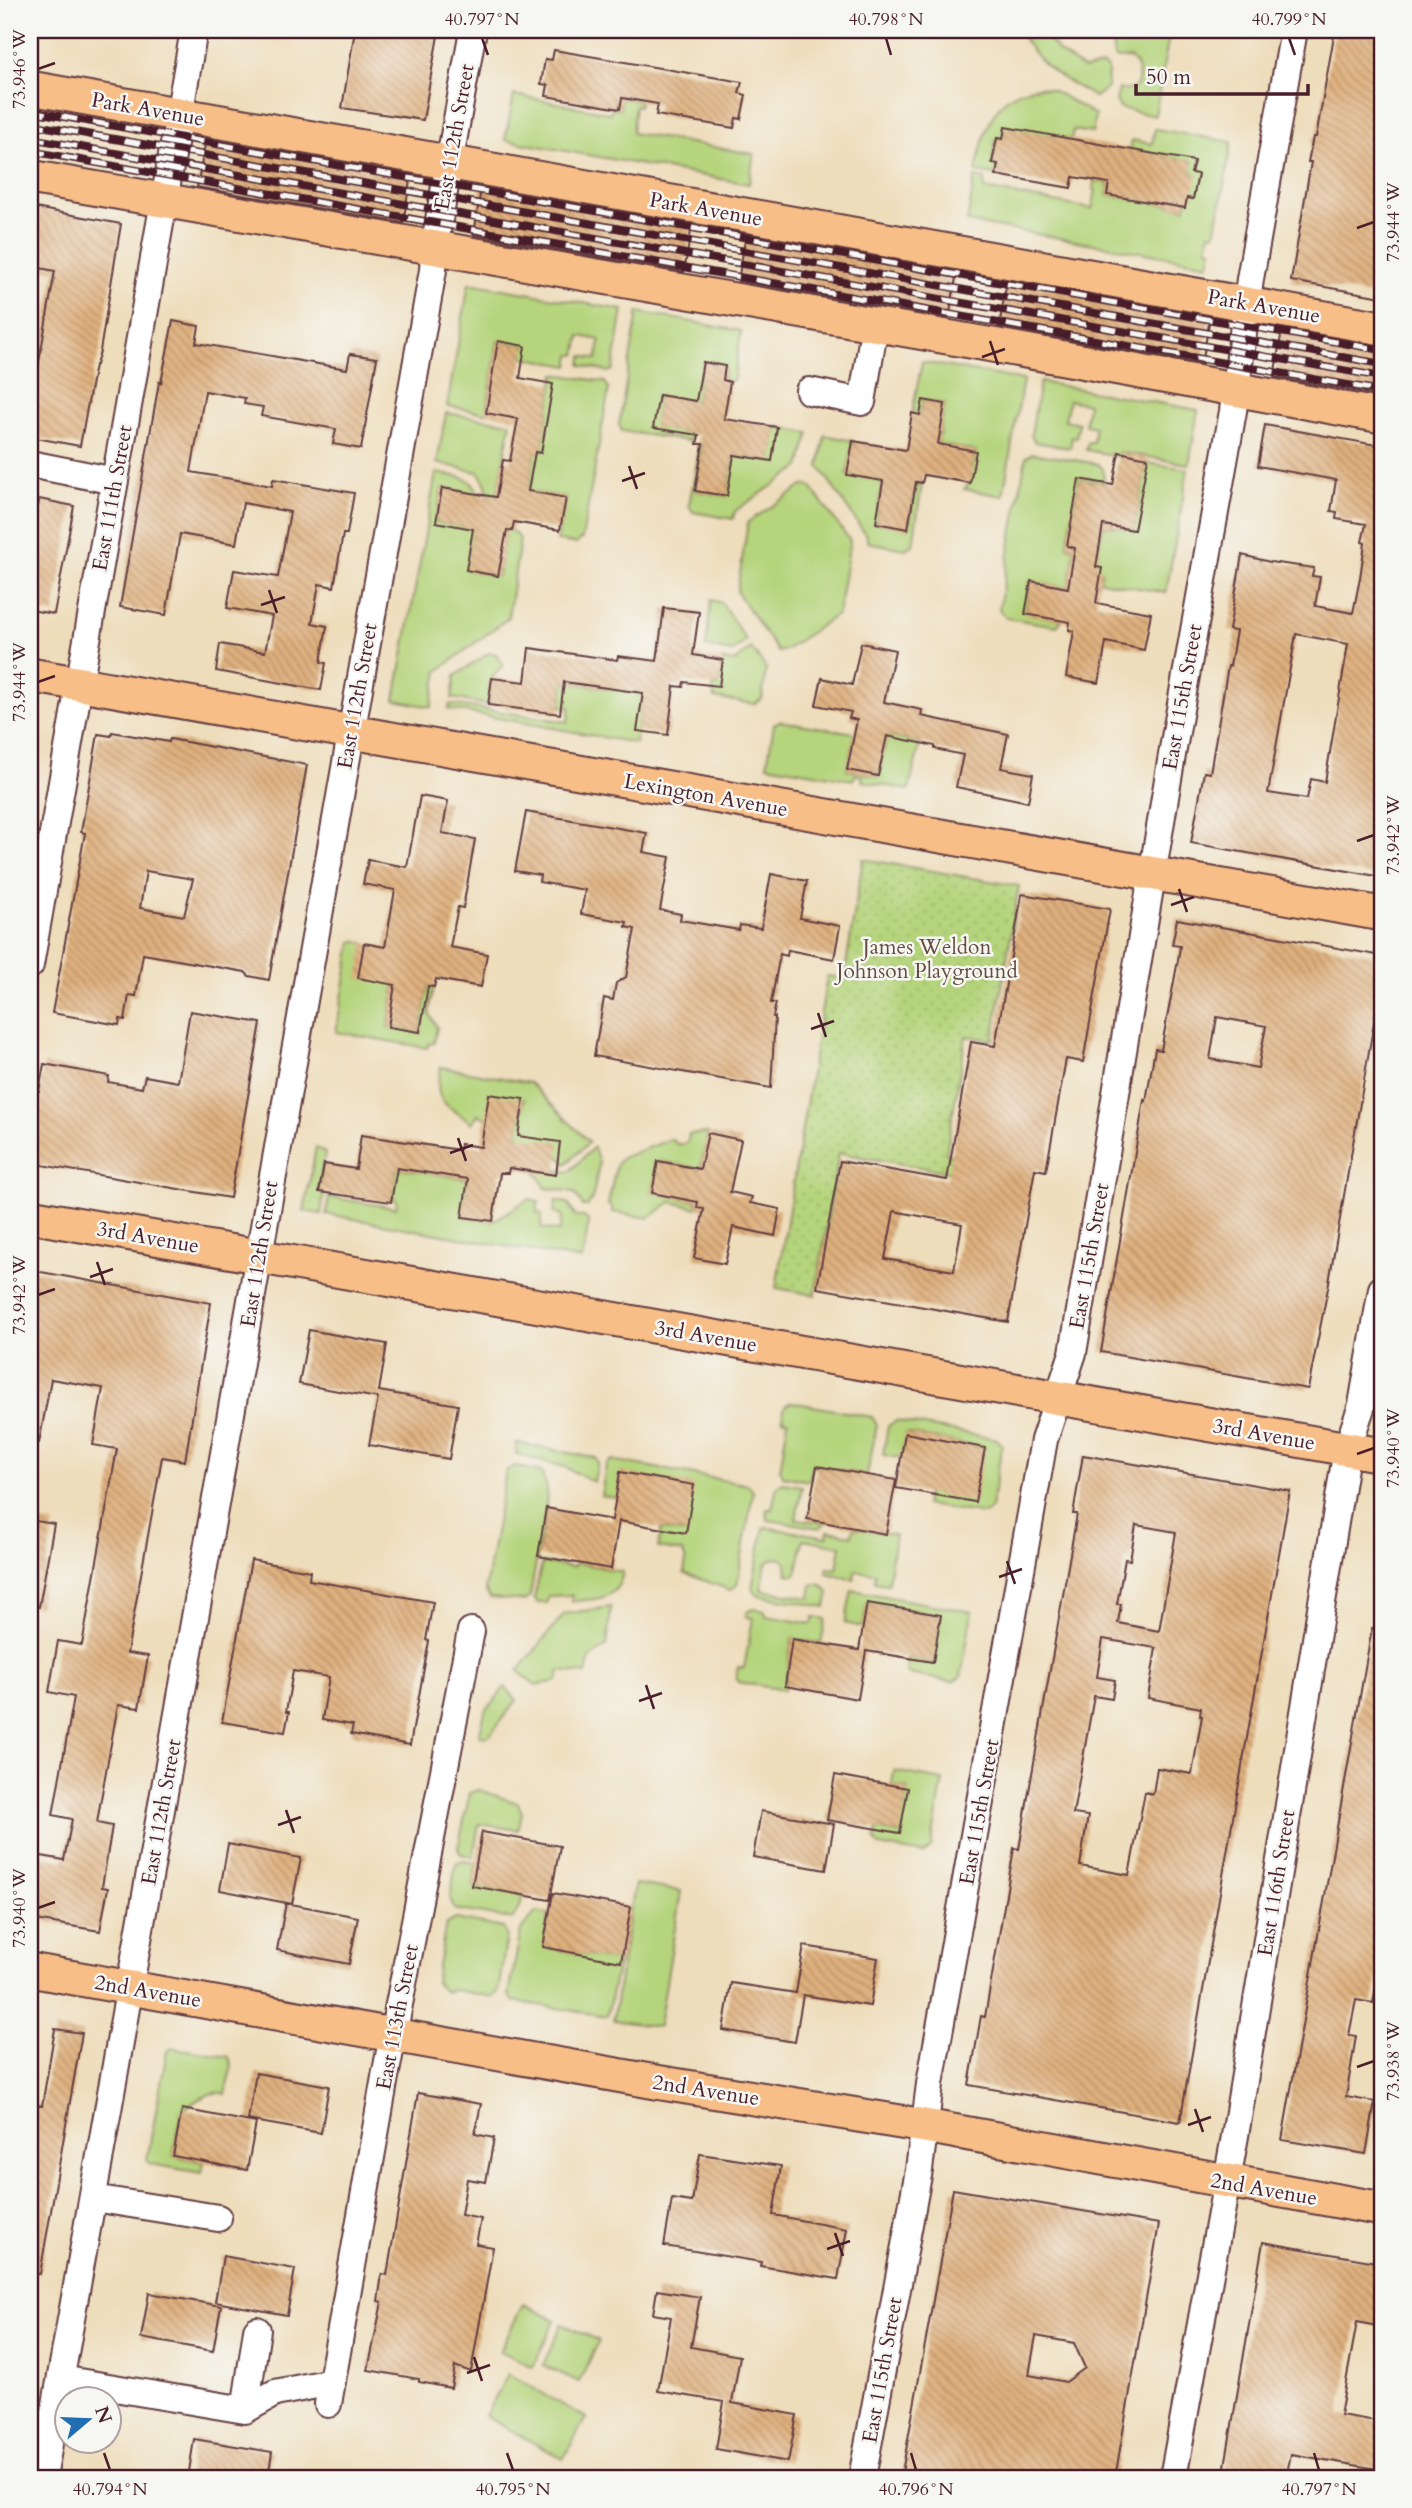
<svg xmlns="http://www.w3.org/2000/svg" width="1412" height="2508" viewBox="0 0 1412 2508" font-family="Cardo,serif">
  <defs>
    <pattern id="park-dots" width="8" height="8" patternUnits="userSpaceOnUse" patternTransform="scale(1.75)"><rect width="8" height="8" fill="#b5d47b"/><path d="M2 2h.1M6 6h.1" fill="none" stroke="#9db66a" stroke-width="1.8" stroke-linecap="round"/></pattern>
    <pattern id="building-back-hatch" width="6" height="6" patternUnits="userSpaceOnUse" patternTransform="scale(1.75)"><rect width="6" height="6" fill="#dfb07e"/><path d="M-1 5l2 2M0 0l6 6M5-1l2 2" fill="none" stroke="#b78f67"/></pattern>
  </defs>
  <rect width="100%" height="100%" fill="#f6f6f2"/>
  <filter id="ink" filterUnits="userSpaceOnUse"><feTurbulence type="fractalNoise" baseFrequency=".0143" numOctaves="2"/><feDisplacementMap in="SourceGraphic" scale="14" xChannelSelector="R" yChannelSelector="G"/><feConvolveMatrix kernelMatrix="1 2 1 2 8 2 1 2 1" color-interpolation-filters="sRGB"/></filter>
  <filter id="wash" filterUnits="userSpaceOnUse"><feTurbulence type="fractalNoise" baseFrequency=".00686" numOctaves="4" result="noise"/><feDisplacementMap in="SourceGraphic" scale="28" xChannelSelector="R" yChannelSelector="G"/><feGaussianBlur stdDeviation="1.57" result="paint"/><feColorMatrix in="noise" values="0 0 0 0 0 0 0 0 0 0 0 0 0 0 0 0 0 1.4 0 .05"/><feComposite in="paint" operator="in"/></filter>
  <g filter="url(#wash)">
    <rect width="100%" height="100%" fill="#edb"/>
    <path fill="#b5d47b" stroke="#807a53" stroke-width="2" d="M1018,30H1040L1060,53L1084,69L1103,65L1108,69L1107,88L1095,97C1060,78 1039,66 1018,30Z
      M1150,30H1170L1155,116L1120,108L1116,100L1119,89C1142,95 1143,71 1131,58L1118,59L1114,56L1111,39L1131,37Z
      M1041,87L1052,90L1095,115L1092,133L1073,130L1071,139L1005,128L1003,139H996L992,163L998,164L996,175L976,172C984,132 992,90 1041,87Z
      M514,95L610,113L612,108L620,109L622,98L640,101L639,106L635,105L632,133L754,154L749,184L505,140Z
      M1155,129L1232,142L1215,234L1210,233L1207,248L1212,249L1209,264L967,222L975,177L985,179L984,189L1092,209L1096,190L1093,189L1094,181L1109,183L1107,195L1185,208L1197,174L1191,173L1193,161L1129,150L1132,140L1152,144Z
      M469,283L623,310L613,370L608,372L581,365L583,356L597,359L600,340L580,336L576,355H571L569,366L523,357L525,346L498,341L486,413L447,406Z
      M638,312L741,331L734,379L730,382L723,380L725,366L703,362L696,401L659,396L654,427L690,434L689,441L622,431L619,425Z
      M922,362L1023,380L1003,496L964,489L970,483L976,451L938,444L945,404L923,400L920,415L912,413Z
      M555,374L605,382L609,389L582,539L579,540L577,544L557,541L566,498L528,491L535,452H541Z
      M1040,382L1198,410L1189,464L1119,452L1118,456L1086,450L1088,442H1093L1095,427L1085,425L1088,404L1069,400L1065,420L1079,423L1076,438L1072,437L1070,448L1035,442L1031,435Z
      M446,413L511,423L495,504C487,494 487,481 478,472L437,463Z
      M777,427L809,433L800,467L735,511L733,519L693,512L689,505L700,444L703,445L695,491L727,496L734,455L771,461Z
      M825,435L853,441L847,475L883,481L876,523L909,528L916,482L922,483L913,545L905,549L867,542V537L819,466Z
      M1032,453L1098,464L1103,469L1104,483L1079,479L1067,546L1075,548L1068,588L1030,582L1025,613L1062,620L1057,626L1006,618L999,609L1026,457Z
      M1147,463L1188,469L1166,593L1100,581L1102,569L1095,567L1103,525L1134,530Z
      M436,473C464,478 471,473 482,502L466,492L442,488L436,522L473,529L467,570L498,576L506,530L512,531L520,539L508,618L438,671L431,707L395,700Z
      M803,486H810L850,541L838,614L785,650L778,652L737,592L748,522Z
      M711,600L722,603L746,641L732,652L706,647Z
      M751,648L766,668L762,699L754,704L714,698L713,686H719L723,660L735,662Z
      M489,653L496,654L503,665L492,678L488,705L452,698L455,676Z
      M564,682L643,693L635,743L448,709L450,704L568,722L570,707L561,706Z
      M780,721L855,733L847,770L878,776L887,736L920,743L909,790L862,781L863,776L855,775L853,780L767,765L774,724Z
      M355,941L364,943L395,985L388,1027L420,1032L428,986L434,987L429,1013L437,1027L434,1043L429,1044L427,1048L336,1032L352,942Z
      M441,1067L530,1083L589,1142L566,1164L558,1155L518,1136L524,1099L485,1118L478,1114L472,1123C445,1103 432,1104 441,1067Z
      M708,1133L700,1169L659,1161L652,1192L698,1202L697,1208L671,1202L649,1218L612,1212V1207L608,1205L616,1166L621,1158L671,1139C676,1145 683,1147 688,1140L689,1134Z
      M316,1147L325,1153L319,1191L324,1192L321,1214L304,1211Z
      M594,1147L599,1164L592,1201L589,1202L588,1206H583L574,1192L546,1188L536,1172L556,1170L569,1172Z
      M397,1168L468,1179L463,1217L493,1221L529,1199L539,1201L536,1212L542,1214L541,1228L560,1231L562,1215L554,1212L556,1201L568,1203L576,1217H584L589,1222L582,1260L326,1214L329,1197L396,1208L397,1200L392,1199Z
      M791,1402L872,1417L877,1425L867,1475L813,1465L809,1481L783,1476L780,1470L788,1421L782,1419L785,1406Z
      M896,1421L997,1439L1002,1445L991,1508L985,1514L925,1505L927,1493L985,1448L906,1433L901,1458L883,1455L888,1426Z
      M517,1443L596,1458L598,1463L594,1482L565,1467L516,1454Z
      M612,1460L749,1485L753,1492L737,1585L730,1590L684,1573L686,1560L682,1552L658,1548L661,1529L686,1533L616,1498L601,1496L606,1465Z
      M515,1466L541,1472L547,1488L546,1508L530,1596L525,1601L490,1598L485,1590L506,1471Z
      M782,1483L802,1486L796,1519L825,1523L820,1528L768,1520L767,1509H772L777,1486Z
      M764,1527L827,1537L828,1531L852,1535L854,1528L895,1535L888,1584L875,1582V1573L855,1571L854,1579L826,1573L827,1568L837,1569L841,1546L803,1539L797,1571L794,1575L787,1574L786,1564L783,1559L774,1558L766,1564L761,1590L810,1598L812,1584L822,1585L829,1592L826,1607L757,1595L752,1588Z
      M542,1563L573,1567L576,1563L623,1572C618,1600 596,1600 572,1601V1595L548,1596L547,1603H537L534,1598Z
      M852,1590L972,1612L961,1677L953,1682L908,1674L906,1668L907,1658L933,1662L941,1615L867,1603L863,1627L845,1623Z
      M611,1607L607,1646L590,1658L586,1674L560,1671L558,1681L536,1685L518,1671L564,1614Z
      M753,1609L765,1611L766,1616L812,1624L814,1617L826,1619L821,1643L792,1639L784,1690L739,1682L736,1678L738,1667L744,1668L753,1618L746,1617L747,1612Z
      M505,1687L517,1700L488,1737L479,1736L485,1712Z
      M894,1771L943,1780L931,1848L923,1854L879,1846L875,1840L877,1829L899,1833L908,1788L892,1785Z
      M479,1790L518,1803L522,1813L518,1830L479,1824L473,1857L461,1854L458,1848L470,1793Z
      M461,1861L476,1863L472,1886L523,1895L520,1907L512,1919L454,1909L450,1898L456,1863Z
      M635,1884L681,1891L659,2026L656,2027L613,2020Z
      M536,1912L549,1914L544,1947L618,1961L607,2016L513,2001L509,1995L521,1930Z
      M456,1919L503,1928L507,1935L498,1992L493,1997L454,1990L445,1992L435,1982L446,1924Z
      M173,2048L229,2057L232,2066L225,2094C211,2088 194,2103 182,2110L173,2156L204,2162L202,2173L150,2164L147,2160L167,2051Z
      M523,2304L555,2320L533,2367L500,2351Z
      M562,2324L599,2341L579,2382L543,2365Z
      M508,2374L586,2418L563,2459L485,2416Z"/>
    <path fill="url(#park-dots)" stroke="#807a53" stroke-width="2" d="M863,859L1019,886L993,1040L966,1036L946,1154L982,1161L978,1177L839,1153L815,1295L776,1288L827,976L844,978Z"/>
    <g id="blocks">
      <path fill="url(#building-back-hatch)" fill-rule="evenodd" d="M355,30H439L423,120L342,108Z
        M1335,30H1382V152L1378,175L1382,176V214L1378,237H1382V297L1291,281L1311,162H1308L1313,137H1316Z
        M554,50L742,82L739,93L746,95L741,119L736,118L734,128L656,115L658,104L622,98L620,109L546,96L548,85L541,84L545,59L552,60Z
        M1005,127L1194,161L1191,173L1198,174L1193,199L1187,198L1185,208L1107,195L1109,183L1073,177L1071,188L996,175L998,164L992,163L997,138L1003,139Z
        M206,139L411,175L403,223L197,187Z
        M481,188L692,225L684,272L474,235Z
        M30,207L121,224L100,351L96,365H95L80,446L30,437V372L37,373L55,271L30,266Z
        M746,235L957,272L949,318L738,281Z
        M1007,281L1210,317L1202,364L999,327Z
        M173,321L199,326L196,343L347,369L350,354L377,358L361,449L333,444L336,429L261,416L263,407L244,404L245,398L205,391L191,472L272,486L273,479L354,493L347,534H343L334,587L319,584L312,623L327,626L321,662L326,663L321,690L216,671L220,644L265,652L272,616L227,608L234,570L278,577L290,512L243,503L236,544L180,534L166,615L120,607L159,382L161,383Z
        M1282,330L1382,347V396L1274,377Z
        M498,341L525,346L520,378L553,384L541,453L535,452L528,491L566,498L560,530L514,522L512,531L507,530L498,576L466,570L473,529L436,522L442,488L496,497L503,460L510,461L518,419L486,413Z
        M703,362L725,366L723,380L730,382L724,419L777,427L772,461L734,455L727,496L695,491L703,444H697L699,435L653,428L659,395L696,401Z
        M923,400L945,404L938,444L976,451L970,483L924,475L922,483L916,482L908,529L876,523L883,481L847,475L853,441L906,450L912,413L920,415Z
        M1265,425L1382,446V877L1191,843L1204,772L1210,773L1228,666H1230L1236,631L1229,630L1242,555L1270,562L1314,568L1312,576L1320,577L1315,606L1353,613L1360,578L1365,543L1362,542L1366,524L1336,519L1337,512L1331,511L1336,480L1258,466ZM1296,634L1348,644L1325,782L1311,779L1307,799L1268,793Z
        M1119,452L1148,458L1134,530L1103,525L1096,567L1102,568L1096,603L1151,613L1144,650L1106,642L1099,683L1066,677L1074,631L1069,630L1070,622L1025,614L1031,581L1068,588L1075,548L1067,546L1079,479L1113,485Z
        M39,499L74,506L54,614L30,610V505L38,506Z
        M664,608L699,612L693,655L723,660L719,686L684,682L683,687L674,686L668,735L637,731L643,693L564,682L560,714L488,705L492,678L525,682L529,648L617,660L618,656L657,661Z
        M861,643L895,650L884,702L922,710L921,716L1008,734L1001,768L1033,774L1028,802L956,787L963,755L935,749V746L887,736L878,776L847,770L857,720L849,718L851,712L816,705L822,678L852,685Z
        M112,732L169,742L170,739L307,765L269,980L249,976L245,972L143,954L136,996L129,995L125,1020L120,1019L119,1025L52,1013L85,833L81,832L98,734L111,736ZM146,871L193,879L184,916L140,908Z
        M420,796L448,801L442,833L475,839L463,908L458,907L450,947L487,954L481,987L436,979L434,987L428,986L420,1032L388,1027L395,985L358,978L364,943L385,947L395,890L363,884L368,860L407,867Z
        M526,812L647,833L643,852L670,857L660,910L681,914L680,920L739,930L740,925L761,928L771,874L807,881L800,918L840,926L834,959L788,950L787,956L780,954L771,1003H776L773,1017H775L771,1088L594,1056L604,998L613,1000L616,983L626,977L635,929L626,927L627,922L581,914L585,890L539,882L540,875L515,871Z
        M1022,894L1110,909L1083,1062L1066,1059L1046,1171L1035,1169L1008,1322L817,1288L840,1161L947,1180L971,1042L995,1046ZM894,1211L962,1224L954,1271L885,1259Z
        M1177,919L1382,956V976L1328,1288L1308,1389L1101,1352L1144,1100L1146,1101L1155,1049L1161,1050L1178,960L1180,946L1172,945ZM1217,1017L1266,1026L1258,1068L1210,1059Z
        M190,1011L261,1023L230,1198L30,1163V1114L34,1090L39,1091L44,1064L109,1076L108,1082L142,1088L145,1076L178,1082Z
        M489,1094L524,1099L518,1136L560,1142L556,1175L509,1168L508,1173H500L493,1221L462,1217L468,1179L397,1168L391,1202L319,1192L324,1164L356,1169L361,1135L459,1150L460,1144L481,1147Z
        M708,1133L741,1140L730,1192L752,1197L750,1203L780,1209L775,1236L733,1227L725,1264L694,1258L704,1209L697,1208L698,1202L652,1193L658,1161L700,1169Z
        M30,1270L211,1303L185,1461L162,1457L154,1502L127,1653L148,1656L139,1708L118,1705L101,1799L97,1823L112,1826L102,1887L108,1888L100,1931L30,1919V1854L64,1860L72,1819L53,1815L74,1697L49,1692L58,1641L82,1645L117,1449L93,1445L103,1388L51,1379L39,1443L30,1442Z
        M309,1330L387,1344L379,1391L458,1405L449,1459L369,1445L378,1398L299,1384Z
        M905,1433L985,1448L975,1502L896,1488Z
        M1083,1455L1290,1491L1180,2122L969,2085L981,2016L985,2017L1014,1848L1019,1849L1077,1514H1073ZM1136,1525L1176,1532L1159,1631L1118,1623L1121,1604H1117L1125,1559L1130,1560ZM1103,1639L1156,1648L1148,1698L1201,1708L1200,1716H1202L1192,1774L1157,1768L1153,1794L1145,1792L1129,1875L1080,1866L1088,1816L1073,1814L1094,1696L1112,1699L1115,1680L1097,1677Z
        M817,1466L896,1480L886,1534L807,1519Z
        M620,1472L694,1485L686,1533L619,1521L611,1569L538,1556L546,1508L612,1520Z
        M30,1520L54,1524L39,1607L30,1606Z
        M251,1560L310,1571L309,1580L433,1602L426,1640L429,1641L410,1745L351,1734L353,1725L322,1720L329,1677L293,1671L286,1712H289L285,1732L222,1722Z
        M867,1603L941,1615L933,1662L866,1651L858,1699L785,1686L792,1639L859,1650Z
        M1372,1628L1382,1629V1963L1380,1964L1373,2003L1356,2000L1349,2035L1356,2036L1346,2097L1375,2102L1366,2154L1282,2140Z
        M835,1775L908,1788L900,1833L827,1820Z
        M761,1811L834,1824L826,1870L753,1857Z
        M482,1832L560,1846L550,1900L472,1886Z
        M228,1844L301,1858L292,1904L220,1890Z
        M553,1893L631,1907L621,1962L543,1947Z
        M286,1903L358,1917L349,1964L277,1950Z
        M804,1946L878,1958L870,2006L803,1995L795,2042L723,2030L731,1983L796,1993Z
        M55,2029L82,2033L40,2274L30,2273V2104L42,2106Z
        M256,2073L329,2086L321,2133L248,2120Z
        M418,2093L481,2104L475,2134L494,2138L486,2182L467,2179L461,2215L481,2219L476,2244L493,2247L471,2372L455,2366L451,2388L419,2382V2379L368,2370L382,2302L378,2301L382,2274L387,2275Z
        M182,2109L256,2123L247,2170L173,2156Z
        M700,2154L781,2166L773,2215L847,2229L838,2279L760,2266L761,2262L664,2246L672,2199L692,2202Z
        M953,2189L1159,2224L1115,2478H901ZM1036,2336L1074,2343L1085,2368L1066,2382L1029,2375Z
        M1263,2242L1382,2263V2327L1357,2322L1340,2415L1382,2422V2470L1291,2454L1286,2478H1223Z
        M223,2256L295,2269L287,2315L215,2302Z
        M657,2290L700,2297L691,2347L740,2356L732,2403L797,2415L788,2462L716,2449L724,2402L658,2391L671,2317L653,2314Z
        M149,2293L221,2306L213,2351L141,2338Z
        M194,2439L272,2452L268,2478H188Z"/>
    </g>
  </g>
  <g filter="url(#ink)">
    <use href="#blocks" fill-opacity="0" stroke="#633c41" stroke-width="2"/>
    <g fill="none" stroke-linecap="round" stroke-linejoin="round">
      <defs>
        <path id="minor" d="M809,391L862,402L875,324
          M30,464L115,481
          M30,965L194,30
          M93,2198L218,2218
          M61,2379L245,2410L275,2393L332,2382
          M328,2404L385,2077L471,1631
          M245,2410L257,2330
          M43,2478L433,270L434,248L473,30
          M862,2478L919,2170L930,2084L1044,1440L1073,1353L1173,749L1233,411L1250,279L1294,30
          M1173,2478L1235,2136L1347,1449L1362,1405L1382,1289"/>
        <path id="major" d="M30,88L1382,328
          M30,177L987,344L1382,416
          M30,675L1382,914
          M30,1216L1382,1455
          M30,1970L656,2082L925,2126L1382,2209"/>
      </defs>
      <use href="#minor" stroke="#633c41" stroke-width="30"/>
      <use href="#major" stroke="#633c41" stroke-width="37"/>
      <use href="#minor" stroke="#fff" stroke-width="26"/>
      <use href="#major" stroke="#f7be88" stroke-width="33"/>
      <defs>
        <path id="rail" d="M30,111L1382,350
          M30,124L1382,364
          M30,138L1382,377
          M30,151L1382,391"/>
      </defs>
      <use href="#rail" stroke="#4a1f2b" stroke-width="8"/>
      <use href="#rail" stroke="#f6f6f2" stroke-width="5" stroke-dasharray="16" stroke-linecap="butt"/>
    </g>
  </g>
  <path fill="none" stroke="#4a1f2b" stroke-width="2.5" d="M482,38L488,55M886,38L891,55M1289,38L1295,55M38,69L55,63M1357,228L1374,222M990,341L998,365M982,357L1005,349M629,466L637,489M622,481L645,473M269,590L277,613M261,605L285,597M38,682L55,676M1357,841L1374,835M1179,889L1187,912M1171,905L1194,897M818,1013L826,1037M811,1029L834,1021M458,1138L466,1161M450,1153L473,1145M97,1262L105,1285M90,1277L113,1269M38,1295L55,1289M1357,1454L1374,1448M1007,1561L1015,1584M999,1577L1022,1569M646,1685L654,1709M639,1701L662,1693M286,1810L294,1833M278,1825L301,1817M38,1908L55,1902M1357,2067L1374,2061M1195,2109L1203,2132M1188,2125L1211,2117M835,2233L843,2256M827,2249L850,2241M474,2357L482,2381M467,2373L490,2365M104,2453L110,2470M507,2453L513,2470M911,2453L916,2470M1314,2453L1319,2470"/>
  <g text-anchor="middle" stroke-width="5" stroke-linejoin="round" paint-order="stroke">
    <g font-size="21" fill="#4a1f2b" stroke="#f6f6f2">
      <text transform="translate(148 109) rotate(10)" y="7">Park Avenue</text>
      <text transform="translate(454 137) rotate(-80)" y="7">East 112th Street</text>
      <text transform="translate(706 209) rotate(10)" y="7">Park Avenue</text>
      <text transform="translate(1264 306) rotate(10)" y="7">Park Avenue</text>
      <text transform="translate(112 498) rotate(-80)" y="7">East 111th Street</text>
      <text transform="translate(357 696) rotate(-80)" y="7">East 112th Street</text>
      <text transform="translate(1182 697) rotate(-80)" y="7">East 115th Street</text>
      <text transform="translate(706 795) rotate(10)" y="7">Lexington Avenue</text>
      <text transform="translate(148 1237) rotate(10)" y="7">3rd Avenue</text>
      <text transform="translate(259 1254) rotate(-81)" y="7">East 112th Street</text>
      <text transform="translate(1089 1256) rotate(-80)" y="7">East 115th Street</text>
      <text transform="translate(706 1336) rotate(10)" y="7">3rd Avenue</text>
      <text transform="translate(1264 1434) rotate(10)" y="7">3rd Avenue</text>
      <text transform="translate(161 1812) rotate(-80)" y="7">East 112th Street</text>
      <text transform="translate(979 1812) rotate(-80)" y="7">East 115th Street</text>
      <text transform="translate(1276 1883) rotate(-81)" y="7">East 116th Street</text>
      <text transform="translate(148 1991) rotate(10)" y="7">2nd Avenue</text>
      <text transform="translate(397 2017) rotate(-79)" y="7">East 113th Street</text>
      <text transform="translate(706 2090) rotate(9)" y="7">2nd Avenue</text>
      <text transform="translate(1264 2189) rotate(10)" y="7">2nd Avenue</text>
      <text transform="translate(882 2370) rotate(-80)" y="7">East 115th Street</text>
    </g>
    <g font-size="21" fill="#654c3f" stroke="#f6f6f2">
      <text x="927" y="954">James Weldon<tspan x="927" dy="24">Johnson Playground</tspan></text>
    </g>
  </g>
  <rect width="1412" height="2508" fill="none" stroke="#f6f6f2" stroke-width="77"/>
  <g transform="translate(88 2420) rotate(71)"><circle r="33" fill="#f6f6f2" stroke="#b1a0a2" stroke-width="2"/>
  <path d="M0-5L12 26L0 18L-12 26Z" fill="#1f6fb2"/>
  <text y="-10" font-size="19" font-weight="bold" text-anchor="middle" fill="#4a1f2b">N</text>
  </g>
  <path d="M1136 84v10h172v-10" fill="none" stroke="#4a1f2b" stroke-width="3.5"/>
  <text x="1146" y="84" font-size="21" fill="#4a1f2b" stroke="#f6f6f2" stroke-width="5" paint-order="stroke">50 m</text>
  <rect x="38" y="38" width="1336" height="2432" fill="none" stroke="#4a1f2b" stroke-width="2.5"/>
  <g font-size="18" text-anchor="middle" fill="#4a1f2b">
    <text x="482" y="25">40.797°N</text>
    <text x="886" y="25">40.798°N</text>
    <text x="1289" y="25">40.799°N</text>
    <text transform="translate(19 69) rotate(-90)" y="6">73.946°W</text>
    <text transform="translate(1393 222) rotate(-90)" y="6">73.944°W</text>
    <text transform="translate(19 682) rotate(-90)" y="6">73.944°W</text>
    <text transform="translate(1393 835) rotate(-90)" y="6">73.942°W</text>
    <text transform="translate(19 1295) rotate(-90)" y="6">73.942°W</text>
    <text transform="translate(1393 1448) rotate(-90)" y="6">73.940°W</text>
    <text transform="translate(19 1908) rotate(-90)" y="6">73.940°W</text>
    <text transform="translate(1393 2061) rotate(-90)" y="6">73.938°W</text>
    <text x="110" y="2495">40.794°N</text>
    <text x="513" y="2495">40.795°N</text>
    <text x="916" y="2495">40.796°N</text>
    <text x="1319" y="2495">40.797°N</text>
  </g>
</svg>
